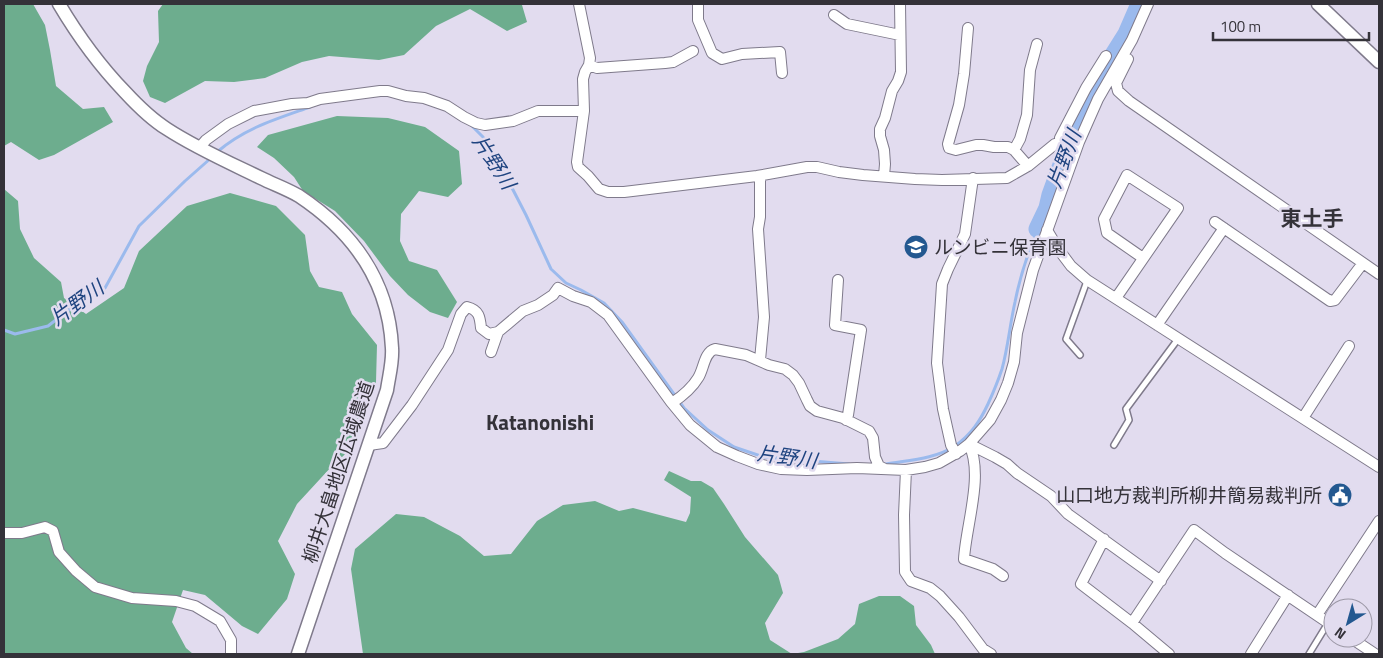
<svg xmlns="http://www.w3.org/2000/svg" width="1383" height="658" viewBox="0 0 1383 658" font-family="'Titillium Web','Noto Sans JP',sans-serif">
  <rect width="100%" height="100%" fill="#e2dcef"/>
  <path fill="#6dad8e" d="M4,4H33L45,25L50,50L56,86L83,109L104,107L113,122L54,155L39,160L11,142L4,146Z
    M163,4H519L522,5L527,22L507,31L470,9L436,26L404,55L379,60L329,56L302,62L265,78L234,82L205,81L165,103L150,97L143,81L147,66L159,42L158,11Z
    M337,116L388,118L425,127L459,151L462,184L448,197L419,191L401,214L400,241L409,261L437,270L457,302L448,318L430,312L408,295L390,276L364,241L335,211L303,191L294,177L274,158L257,147L268,135Z
    M4,189L18,201L20,229L34,258L61,282L64,298L86,314L124,288L139,251L187,206L230,193L276,206L305,235L310,271L319,287L342,292L352,314L377,345L376,382L352,448L332,466L297,504L278,541L295,574L287,599L258,634L242,626L205,595L183,590L172,622L186,648L193,654H4Z
    M669,471L691,481H701L713,488L724,504L745,537L778,575L783,593L765,623L770,640L792,654L804,652L838,639L855,624L859,604L879,596H900L914,606L916,625L931,645L935,654H363L351,569L355,549L396,514L424,517L460,536L484,556L511,554L537,521L563,505L595,501L619,511L633,508L686,522L690,513L691,497L664,480Z"/>
  <g fill="none" stroke-linecap="round" stroke-linejoin="round">
    <path stroke="#9bbaed" stroke-width="3" d="M471,125L483,137L494,153L526,215L551,269L566,283L581,290L604,303L622,322L684,408L708,430L734,447L764,457L849,464
      M217,152C245,128 276,119 310,107
      M4,330L15,334L48,326L74,306L105,288L139,226L185,181L211,158
      M886,464C909,460 935,459 955,446C971,435 980,421 988,404C993,393 998,381 1002,369C1008,347 1010,324 1015,302C1020,277 1028,252 1038,229"/>
    <path stroke="#9bbaed" stroke-width="19" d="M1038,229L1048,208L1051,195L1074,132L1095,85L1127,34L1140,4"/>
    <defs>
      <path id="service" d="M1080,355L1066,339L1087,281
        M1114,445L1129,420L1126,409L1178,339
        M1309,654L1328,623"/>
      <path id="minor" d="M579,4L590,58L589,65L585,72L583,79L584,111L577,162L578,167L588,176L599,189L608,192H624L757,176L807,167H817L839,172L863,175L915,179L942,180L1007,178L1028,166L1055,144L1065,141L1079,142
        M698,4V20L712,53L722,59L742,54L780,52L782,73
        M834,15L847,24L900,35
        M968,28L964,74L959,105L948,144L949,148L956,150L976,145H983L994,147H1008L1014,150L1028,166
        M1128,59L1116,83L1118,91L1129,101L1379,274
        M589,65L597,68L665,63L673,62L693,51
        M1061,142L1060,138L1086,88L1106,56
        M200,147L206,140L228,124L254,111L292,104L308,103L320,99L380,91H388L406,96L424,98L447,106L464,117L476,123L485,125L513,121L538,111H584
        M1014,150L1020,139L1027,115L1030,70L1037,44
        M884,176L885,164L884,150L880,136V129L885,118L892,91L898,81L901,72L900,4
        M1215,222L1330,301L1335,300L1363,263
        M1047,230L1059,250L1071,266L1087,280L1379,467
        M838,280L835,325L861,330L848,415L846,420
        M1116,298L1178,208L1127,175L1104,219L1107,233L1143,258
        M1157,325L1224,228
        M491,352L498,332
        M760,360L764,317L758,229L760,217V176
        M672,403C681,397 692,388 698,378C704,369 704,352 715,349L746,355L769,365L785,369L793,375L799,383L807,400L810,406L817,411L843,418L869,431L873,438L875,457L879,466L885,469
        M1303,418L1349,346
        M969,444L995,457L1007,464L1017,473L1051,496L1068,514L1161,581
        M969,444C984,475 966,525 964,559L993,569L1003,576
        M369,445L383,443L412,405L448,350L461,314L467,307C479,310 480,317 481,328L489,334L498,332L523,311L538,305L553,295L558,288L573,296L591,302L608,315L671,402L690,425L717,447L737,456L758,464L781,469L807,470L857,468L906,470L925,467L939,463L960,451L969,444L990,420L1001,400L1008,383L1014,362L1017,333L1033,270L1079,142L1098,99L1132,40L1148,4
        M956,454L951,445L943,409L937,363L942,284L948,269L965,234L973,178
        M906,470L904,515L905,572L911,581L930,588L940,596L959,617L983,649L991,654
        M4,533H22L45,527L53,531L59,552L76,571L95,587L132,598L176,601L195,606L220,621L231,640V654
        M1104,539L1081,584L1132,623L1169,654
        M1317,615L1379,521
        M1132,623L1194,530L1225,553L1333,626
        M1351,638L1375,654
        M1251,654L1288,595"/>
      <path id="tertiary" d="M59,4C78,36 99,65 125,92C137,105 151,119 167,129C196,148 230,163 261,178C273,184 287,189 299,196C353,232 389,282 392,348C393,362 389,376 387,390L298,654
        M1318,4L1379,62"/>
    </defs>
    <use href="#service" stroke="#7f7a8b" stroke-width="8"/>
    <use href="#minor" stroke="#7f7a8b" stroke-width="12"/>
    <use href="#tertiary" stroke="#7f7a8b" stroke-width="15"/>
    <use href="#service" stroke="#fff" stroke-width="5"/>
    <use href="#minor" stroke="#fff" stroke-width="10"/>
    <use href="#tertiary" stroke="#fff" stroke-width="12"/>
  </g>
  <defs>
    <symbol id="school-disc" viewBox="-11 -11 22 22"><circle r="9.5" fill="#235890" stroke="#e2dcef"/><path d="M0-5L7-2L0 1L-7-2ZM-4 1L0 2.5L4 1V4Q0 6-4 4Z" fill="#fff"/></symbol>
    <symbol id="civic-disc" viewBox="-11 -11 22 22"><circle r="9.5" fill="#235890" stroke="#e2dcef"/><path d="M-.6-6.5H3V-4.5H.6V-3L4-1V1h2V6H-6V1h2V-1L-.6-3ZM-1.2 2.5V6h2.4V2.5Z" fill="#fff"/></symbol>
  </defs>
  <g fill-rule="evenodd">
    <use href="#school-disc" x="902" y="233" width="28" height="28"/>
    <use href="#civic-disc" x="1326" y="481" width="28" height="28"/>
  </g>
  <g text-anchor="middle" stroke-width="5" stroke-linejoin="round" paint-order="stroke">
    <g font-size="19" fill="#343239" stroke="#e2dcef" text-anchor="start">
      <text x="934" y="254">ルンビニ保育園</text>
      <text x="1322" y="502" text-anchor="end">山口地方裁判所柳井簡易裁判所</text>
    </g>
    <g font-size="19" fill="#343239" stroke="#e2dcef">
      <text transform="translate(338 472) rotate(-72)" y="7">柳井大畠地区広域農道</text>
    </g>
    <g font-size="20" font-style="italic" fill="#1f4480" stroke="#e2dcef">
      <text transform="translate(1064 159) rotate(-69)" y="7">片野川</text>
      <text transform="translate(494 162) rotate(57)" y="7">片野川</text>
      <text transform="translate(77 303) rotate(-36)" y="7">片野川</text>
      <text transform="translate(787 457) rotate(8)" y="7">片野川</text>
    </g>
    <g font-size="21" font-weight="bold" fill="#343239" stroke="#e2dcef">
      <text x="1312" y="226">東土手</text>
      <text x="540" y="430">Katanonishi</text>
    </g>
  </g>
  <rect width="1383" height="658" fill="none" stroke="#343239" stroke-width="10"/>
  <g transform="translate(1348 623) rotate(217)"><circle r="24" fill="#e2dcef" stroke="#9c98a6"/>
  <path d="M0-4L9 19L0 12L-9 19Z" fill="#235890"/>
  <text y="-8" font-size="14" font-weight="bold" text-anchor="middle" fill="#343239">N</text>
  </g>
  <path d="M1213 32v8h156v-8" fill="none" stroke="#343239" stroke-width="2.5"/>
  <text x="1220" y="32" font-size="15" fill="#343239" stroke="#e2dcef" stroke-width="4" paint-order="stroke">100 m</text>
</svg>
